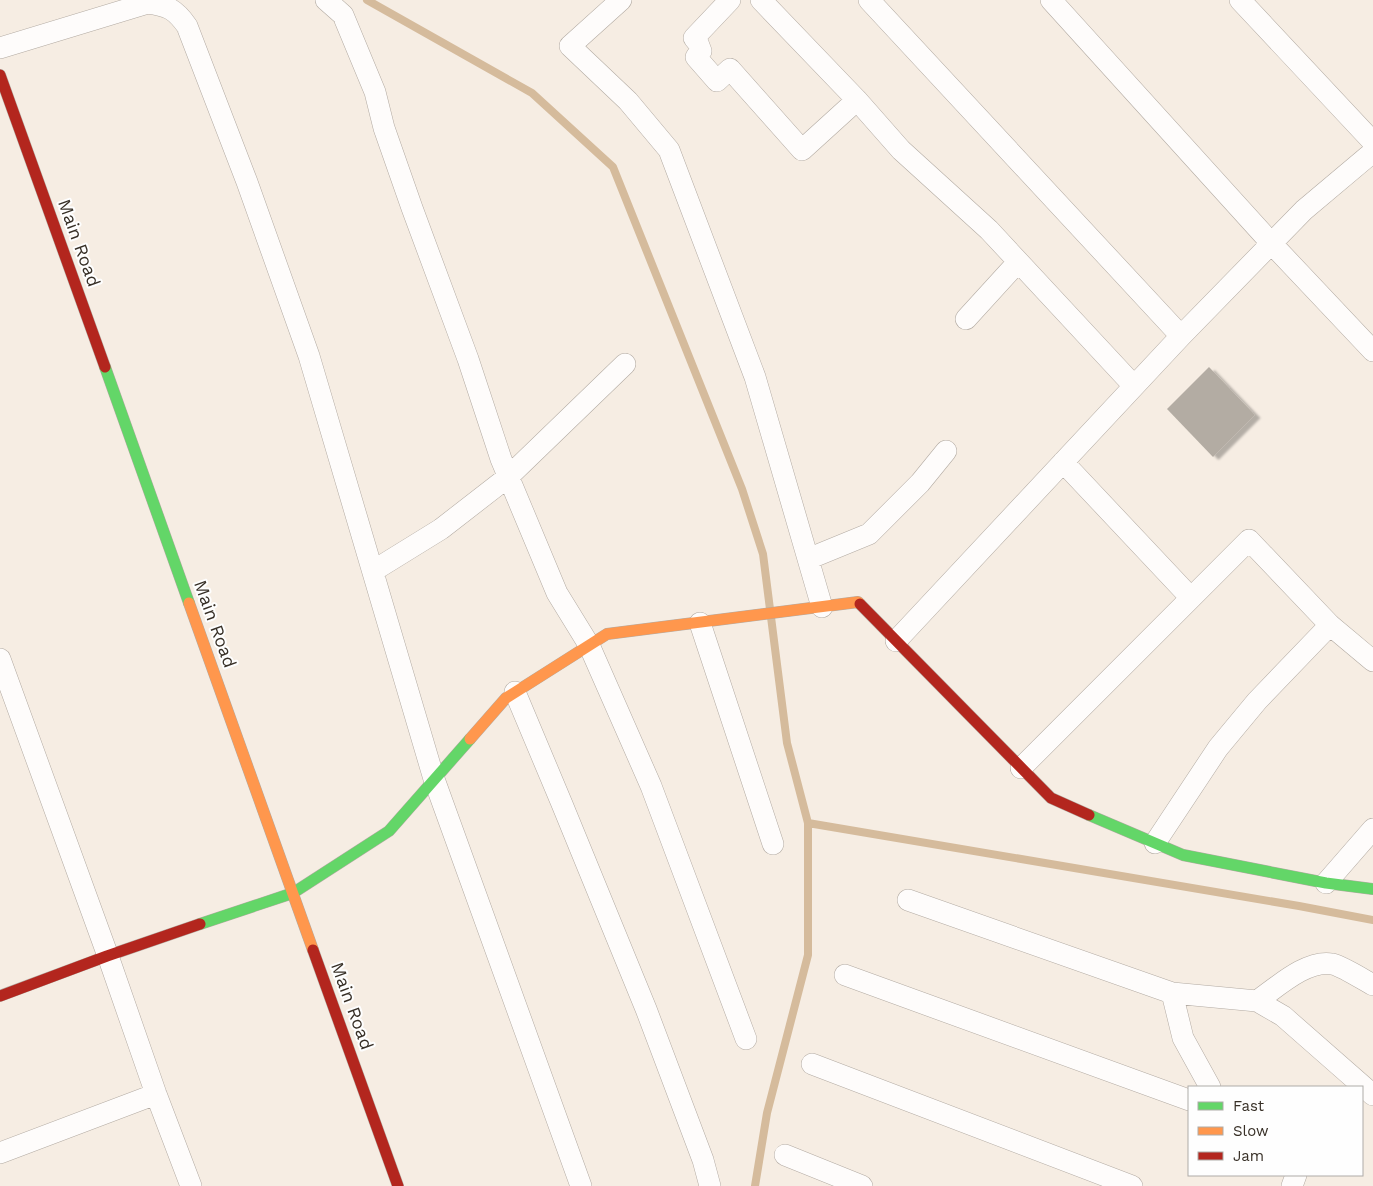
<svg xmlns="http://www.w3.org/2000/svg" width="1373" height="1186" viewBox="0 0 1373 1186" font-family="'Work Sans',sans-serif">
  <defs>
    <filter id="shadow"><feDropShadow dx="5.5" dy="3" stdDeviation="1" flood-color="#0004"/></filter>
  </defs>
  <rect width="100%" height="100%" fill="#f6ede3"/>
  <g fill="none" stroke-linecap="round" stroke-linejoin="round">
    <path stroke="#d5bb9c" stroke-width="8" d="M367,0L532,93L613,167L742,489L763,554L787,743L808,823V955L767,1113L755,1186
      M808,823L1299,906L1373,920"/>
  </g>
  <path fill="#b3aca3" filter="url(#shadow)" d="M1209,367L1255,415L1213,457L1167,409Z"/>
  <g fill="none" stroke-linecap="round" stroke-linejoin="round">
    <defs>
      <path id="street" d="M326,0L343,15L375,92L384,128L412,208L468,359L501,459L557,593L589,645L651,786L746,1039
        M621,0L570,46L628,101L669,150L755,377L822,607
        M730,0L694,38L698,43L701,51L696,57L717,81L730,69L802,150L857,100
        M761,0L857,100L901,150L989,230L1134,386
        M869,0L1181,336
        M1051,0L1272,244L1373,351
        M1240,0L1373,142
        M0,48L148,3C168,6 175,9 187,26L247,182L309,356L434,779L581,1186
        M966,319L1018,262
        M1063,462L1191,598
        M808,559L869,534L920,483L946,451
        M373,571L441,529L508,477L625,364
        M700,623L773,844
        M896,641L1181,336L1304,210L1373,152
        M0,659L108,956L156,1094L191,1186
        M515,692L562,804L646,1009L703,1160L710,1186
        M1021,768L1249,540L1330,625L1373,661
        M1155,843L1218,748L1257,701L1330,625
        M1326,883L1373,829
        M908,900L1172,993L1257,1001L1283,1016L1373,1095
        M845,975L1189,1100
        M1172,993L1183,1038L1210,1087
        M1257,1001C1276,988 1307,959 1332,964C1340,965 1364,980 1373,985
        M812,1064L1132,1186
        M0,1153L156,1094
        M785,1155L862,1186
        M1292,1186L1296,1175"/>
      <path id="fast" d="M105,367L189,603
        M1089,815L1183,855L1326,883L1373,889
        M200,924L293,893L389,831L470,739"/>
      <path id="slow" d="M189,603L313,950
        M470,739L506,698L607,634L858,602L860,604"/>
      <path id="jam" d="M0,75L105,367
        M860,604L1051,798L1089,815
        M313,950L398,1186
        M0,996L107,956L200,924"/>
    </defs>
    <use href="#street" stroke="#b2aaa2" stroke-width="22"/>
    <use href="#fast" stroke="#b2aaa2" stroke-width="12"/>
    <use href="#slow" stroke="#b2aaa2" stroke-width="12"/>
    <use href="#jam" stroke="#b2aaa2" stroke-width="12"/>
    <use href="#street" stroke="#fefcfb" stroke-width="21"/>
    <use href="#fast" stroke="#63d668" stroke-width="11"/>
    <use href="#slow" stroke="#ff974d" stroke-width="11"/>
    <use href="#jam" stroke="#b3261e" stroke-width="11"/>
  </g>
  <g text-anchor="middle" stroke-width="4" stroke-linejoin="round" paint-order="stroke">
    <g font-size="18" fill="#372f26" stroke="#fefefe">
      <text transform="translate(79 243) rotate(70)" y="6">Main Road</text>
      <text transform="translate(215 624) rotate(70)" y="6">Main Road</text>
      <text transform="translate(352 1006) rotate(70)" y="6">Main Road</text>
    </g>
  </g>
  <rect x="1188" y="1086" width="175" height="90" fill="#fefefe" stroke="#aeaba8"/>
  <rect x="1198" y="1102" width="25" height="8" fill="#63d668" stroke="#aeaba8"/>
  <text x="1233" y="1111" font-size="15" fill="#372f26">Fast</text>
  <rect x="1198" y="1127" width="25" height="8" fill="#ff974d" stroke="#aeaba8"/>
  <text x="1233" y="1136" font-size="15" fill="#372f26">Slow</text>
  <rect x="1198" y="1152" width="25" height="8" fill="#b3261e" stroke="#aeaba8"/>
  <text x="1233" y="1161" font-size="15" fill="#372f26">Jam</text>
</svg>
